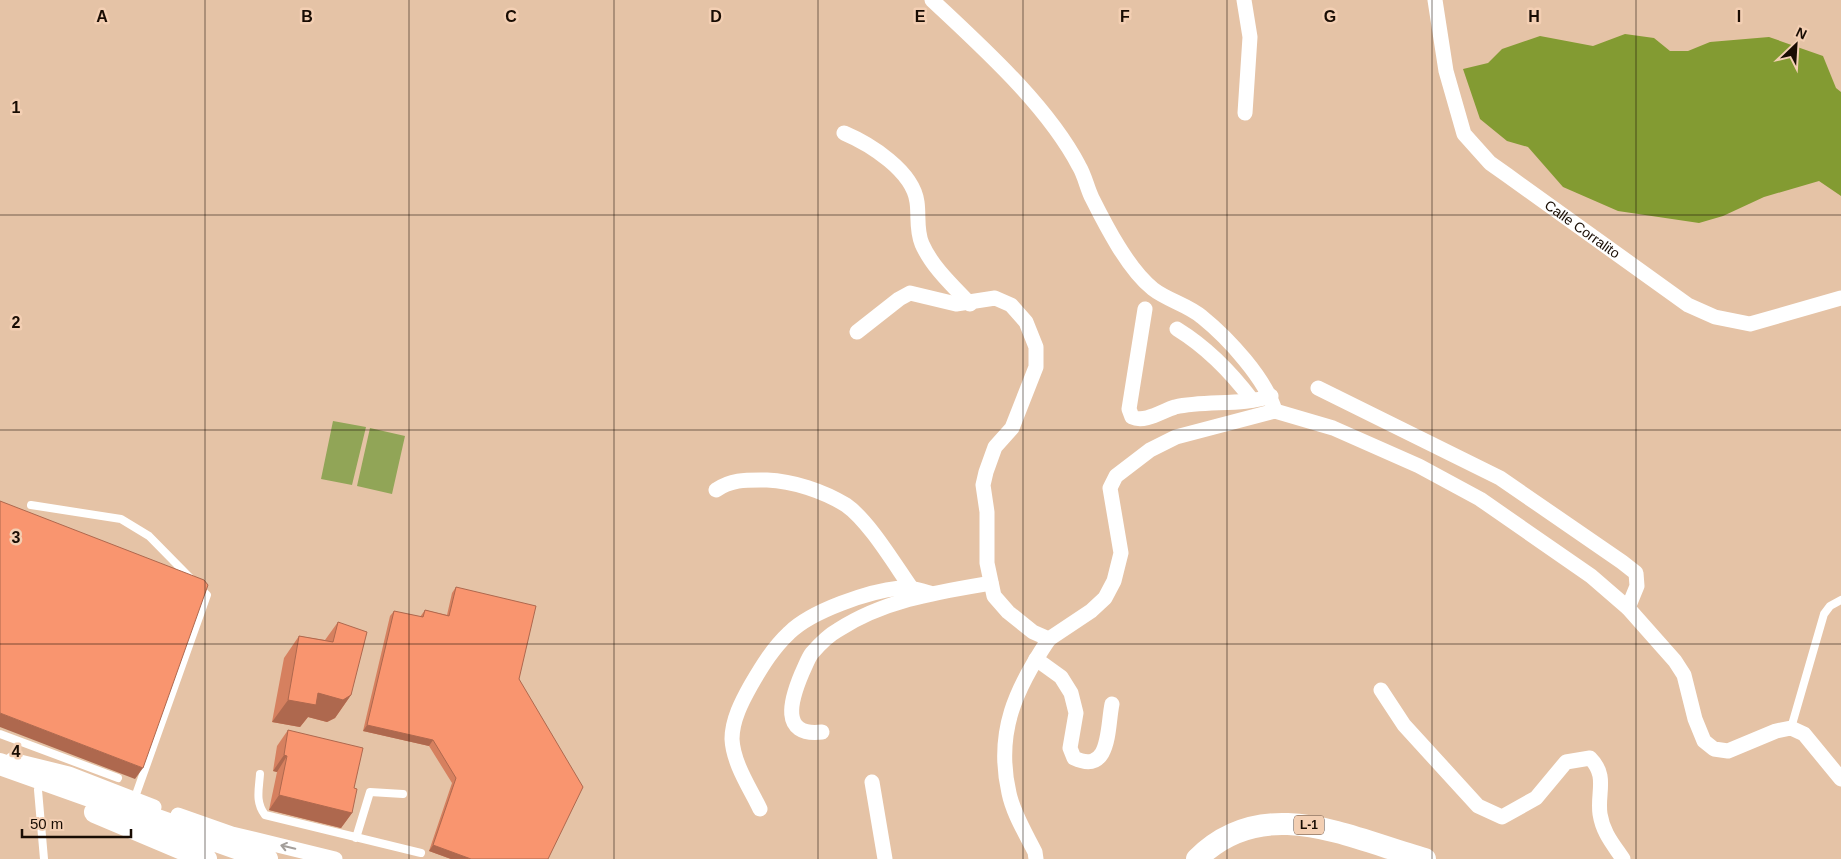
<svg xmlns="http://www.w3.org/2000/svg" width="1841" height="859" viewBox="0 0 1841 859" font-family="Helvetica,sans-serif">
  <rect width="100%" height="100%" fill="#e5c3a6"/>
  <path fill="#91a557" d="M333,421L366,427L352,485L321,479Z
    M370,428L405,436L392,494L357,486Z"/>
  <path fill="#839b32" d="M1625,34L1654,38L1670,51H1688L1710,42L1769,37L1823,56L1836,88L1841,92V196L1819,181L1764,197L1723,216L1699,223L1618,211L1563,187L1528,147L1507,141L1480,119L1463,69L1488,63L1502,49L1540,36L1593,46Z"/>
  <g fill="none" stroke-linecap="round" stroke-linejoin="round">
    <path stroke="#fff" stroke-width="8" d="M31,505L121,519L149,536L207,595L134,800
      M1791,728L1824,614L1830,606L1841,600
      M0,734L118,778
      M260,774C259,789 255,802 265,815L421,853
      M38,790L44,859
      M356,838L370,792L403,794"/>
    <g stroke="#fff" stroke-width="15">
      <path d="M932,0C982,47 1047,105 1079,166C1085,176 1087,188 1092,198C1106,226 1128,269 1153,289C1167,300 1188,305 1202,317C1228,338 1266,379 1275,411"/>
      <path d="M1244,0L1250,37L1245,113"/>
      <path id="s1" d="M1435,0L1446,71L1464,134L1490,163L1507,175L1688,305L1715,317L1750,324L1841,298"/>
      <path d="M844,133C870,144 913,171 917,202C919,216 916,230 922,244C932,267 953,286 970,304"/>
      <path d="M1145,309L1129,409L1132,417C1145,423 1162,411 1175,407C1206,400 1242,406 1271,396"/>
      <path d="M1177,329C1206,347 1231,372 1252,400"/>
      <path d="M857,332L899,299L910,293L956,304L995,298L1011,305L1026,322L1036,347V367L1012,428L995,447L986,472L983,485L987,512V563L994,596L1008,612L1033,632L1049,639L1091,611L1105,598L1114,581L1121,553L1110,488L1116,476L1150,450L1176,437L1275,411L1333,428L1419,466L1480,499L1591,576L1628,608L1675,661L1684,675L1695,719L1704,741L1714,749L1728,751L1776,731L1791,728L1804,734L1841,779"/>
      <path d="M1318,388L1500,478L1622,562L1636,573L1637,586L1628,608"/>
      <path d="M716,490C732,479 747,480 767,480C793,481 823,491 846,505C869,521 895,565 912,589"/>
      <path d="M1036,659L1061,677L1071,693L1076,713L1070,748L1074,758C1111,775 1107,728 1112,704"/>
      <path d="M1381,690L1404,725L1478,806L1502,817L1536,798L1566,762L1590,758C1608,776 1597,792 1600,814C1603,833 1613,844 1623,859"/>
      <path d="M822,732C779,737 791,699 802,673C805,667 808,658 812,653C819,645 829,635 838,630C884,600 938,592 991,583"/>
      <path d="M12,760L69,774L154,807"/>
      <path d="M872,782L885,859"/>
      <path d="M760,809C750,788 733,763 732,739C732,720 742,701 751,685C762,666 773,648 789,633C811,611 869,591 900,588C910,586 921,591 930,593"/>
      <path d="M178,815L232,834L335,859"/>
      <path d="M1036,859L1035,852C1026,834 1013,813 1009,793C995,732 1016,688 1049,639"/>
    </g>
    <path stroke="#fff" stroke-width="22" d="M0,764L267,859
      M95,812L206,859
      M1197,859C1264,792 1349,838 1425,859"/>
  </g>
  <path fill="#d6805f" d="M456,587L519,679L548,859H451L429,851L452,783L429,746L363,731L390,616L394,611L420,617L425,610L447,615L452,593Z
    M338,622L351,695L335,718L327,722L308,717L300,727L272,722L284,658L299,636L325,640Z
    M288,730L354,788L352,813L341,828L269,810L277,772L273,771L277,746Z"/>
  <path fill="#ae684e" d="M318,693L351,695L335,718L327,722L308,717L300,727L272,722L288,700Z
    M0,713L143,768L135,779L0,727Z
    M367,725L433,740L429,746L363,731Z
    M284,755L287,756L277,772L273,771Z
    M279,795L352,813L341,828L269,810Z
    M433,845L471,859H451L429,851Z"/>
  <path fill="#f9956f" stroke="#ae684e" d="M0,501L204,580L208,585L143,768L0,713Z
    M456,587L536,606L519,679L583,787L548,859H471L433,845L456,778L433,740L367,725L394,611L423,617L425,610L449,616Z
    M338,622L367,632L351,695L343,700L318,693L316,705L288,700L299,636L333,642Z
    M288,730L363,748L354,788L357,789L352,813L279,795L287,756L284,755Z"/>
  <defs><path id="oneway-shaft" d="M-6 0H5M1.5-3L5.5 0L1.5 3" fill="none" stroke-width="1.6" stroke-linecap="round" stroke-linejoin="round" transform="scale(1.25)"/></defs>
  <use stroke="#a39e9a" href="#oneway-shaft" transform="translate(288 847) rotate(-167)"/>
  <path fill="none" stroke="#180c03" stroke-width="1" stroke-opacity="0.55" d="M205,0V859M409,0V859M614,0V859M818,0V859M1023,0V859M1227,0V859M1432,0V859M1636,0V859M0,215H1841M0,430H1841M0,644H1841"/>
  <g text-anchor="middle" stroke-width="5" stroke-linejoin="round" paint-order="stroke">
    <rect fill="#f3cfb3" stroke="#5a4638" stroke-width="1" x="1294" y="815.5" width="30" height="19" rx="4"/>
    <g font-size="12" font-weight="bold" fill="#180c03">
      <text x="1309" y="829">L-1</text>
    </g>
    <g font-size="14" fill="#180c03" stroke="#f3cfb3">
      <text dy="5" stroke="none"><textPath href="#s1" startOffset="290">Calle Corralito</textPath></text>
    </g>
  </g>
  <g font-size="16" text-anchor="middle" font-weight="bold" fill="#180c03" stroke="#f3cfb3" stroke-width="5" stroke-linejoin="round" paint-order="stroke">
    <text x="102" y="22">A</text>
    <text x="307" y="22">B</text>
    <text x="511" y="22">C</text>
    <text x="716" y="22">D</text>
    <text x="920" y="22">E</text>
    <text x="1125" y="22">F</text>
    <text x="1330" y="22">G</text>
    <text x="1534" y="22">H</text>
    <text x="1739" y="22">I</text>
    <text x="16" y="113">1</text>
    <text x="16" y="328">2</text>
    <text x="16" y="543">3</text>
    <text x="16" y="757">4</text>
  </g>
  <g transform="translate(1796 45) rotate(25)" stroke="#f3cfb3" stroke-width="4" paint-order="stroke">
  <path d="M0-4L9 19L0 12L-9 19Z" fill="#180c03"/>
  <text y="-8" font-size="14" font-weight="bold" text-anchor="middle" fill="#180c03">N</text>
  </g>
  <path d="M22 829v8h109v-8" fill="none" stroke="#180c03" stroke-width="2.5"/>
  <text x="30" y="829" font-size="15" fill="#180c03" stroke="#f3cfb3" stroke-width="4" paint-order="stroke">50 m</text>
</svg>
